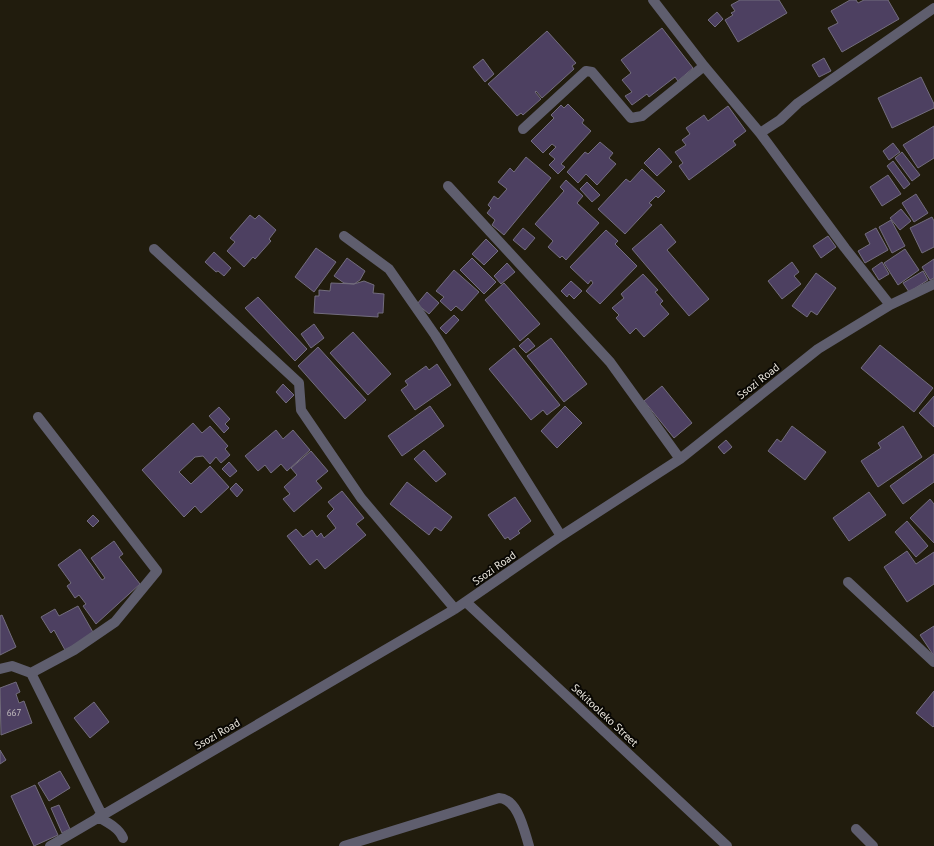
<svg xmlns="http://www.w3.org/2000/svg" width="934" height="846" viewBox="0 0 934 846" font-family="'PT Sans',sans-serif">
  <rect width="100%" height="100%" fill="#211c0d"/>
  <path fill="#4d4061" stroke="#736d7e" d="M740,0H779L787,13L738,42L725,20L733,15L731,13L735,11L731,5Z
    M850,0H856L858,3L864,0H888L899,19L842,52L828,28L838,23L831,11Z
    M717,12L723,19L715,27L708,20Z
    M662,28L693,68L678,81L675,77L649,97L647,94L632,105L625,96L632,92L622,80L631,73L621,60Z
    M547,31L576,63L572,66L574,69L542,98L536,91L535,92L541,99L523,115L521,113L517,116L488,84Z
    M824,58L831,71L819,77L812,65Z
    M483,59L494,74L485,82L473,67Z
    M921,77L934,104V108L892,128L878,98Z
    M568,104L584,120L582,123L591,131L561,164L565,167L558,174L549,165L555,159L549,154L556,147L552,144L543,153L531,141L554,118L551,115L561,105L564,108Z
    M728,106L746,131L733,141L736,145L689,180L679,166L683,163L675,152L686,145L682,140L690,134L686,128L704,115L708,121Z
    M934,126V158L918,168L903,145Z
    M600,142L613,153L609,158L616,164L597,185L586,174L578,183L567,172L585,152L588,154Z
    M893,143L900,152L889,160L883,151Z
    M659,148L672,162L657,176L644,163Z
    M902,152L920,175L912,181L895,158Z
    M526,157L551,178L504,235L492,225L495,220L487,213L491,208L488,205L494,196L498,199L507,189L498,182L510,168L514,172Z
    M893,161L910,184L904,189L887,166Z
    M642,169L665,191L658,198L656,196L649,203L652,205L625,234L598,209L626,179L630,182Z
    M888,175L901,194L882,206L870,187Z
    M566,180L583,196L577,203L599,223L566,260L562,256L560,258L548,247L553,241L535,224L564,191L560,187Z
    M587,182L600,195L592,202L580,189Z
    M916,194L928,213L914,222L902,203Z
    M901,209L911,221L900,230L890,218Z
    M250,215L255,219L259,215L276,230L269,239L271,241L255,259L253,257L244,267L227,251L235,242L230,238Z
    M932,217L934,221V247L922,253L910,228Z
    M891,220L905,246L892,253L879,227Z
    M661,224L676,242L667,250L709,299L689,316L632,249Z
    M523,228L535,238L525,250L513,240Z
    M876,228L888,250L865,263L858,251L870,244L865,234Z
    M606,230L618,241L615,244L637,266L600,304L586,291L593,283L591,280L588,284L570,267Z
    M828,236L836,247L821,258L813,246Z
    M486,239L498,251L484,265L472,254Z
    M316,248L336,262L314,292L295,277Z
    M905,249L919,270L898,285L884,263Z
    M214,252L231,268L224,276L218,271L216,272L205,262Z
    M347,258L365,271L360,280L354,284L344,283L334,276Z
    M472,258L496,282L484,294L460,270Z
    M934,259V278L930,280L922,267Z
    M792,262L799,272L794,276L801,284L782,299L768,281Z
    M882,262L889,274L879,280L872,269Z
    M507,263L515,272L501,284L494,276Z
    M454,270L479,292L462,311L456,306L451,311L440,301L444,297L436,291Z
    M923,271L928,280L909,292L903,283Z
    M816,273L836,288L817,315L811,311L807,317L792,306Z
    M643,274L658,290L655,292L663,301L660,304L669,314L644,337L636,328L630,334L616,318L619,315L612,308L624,298L621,294Z
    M364,281L374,285L373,293L384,294L383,313H378V317L314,313L315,296H319V290L330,291L331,283L354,284Z
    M571,281L582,291L574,299L569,294L567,297L561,291Z
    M504,283L540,324L520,341L485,300Z
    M427,292L439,303L429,314L417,304Z
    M258,297L307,349L295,361L245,308Z
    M454,315L459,320L446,334L440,328Z
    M314,324L324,338L311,348L301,334Z
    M353,332L391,374L368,395L330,353Z
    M528,338L535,346L526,353L519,346Z
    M551,338L587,384L564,402L527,356Z
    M880,345L933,388L914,412L861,368Z
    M318,347L366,400L345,419L298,366Z
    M514,348L560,405L547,415L543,410L531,420L489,369Z
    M437,364L451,385L415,410L401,390L408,385L405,381L426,366L429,370Z
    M283,384L294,395L286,403L276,392Z
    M662,386L692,423L674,438L644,401Z
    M934,396V427L919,413Z
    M430,406L444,426L402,456L388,436Z
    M565,406L582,423L557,448L541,431Z
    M219,407L230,419L225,424L229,428L224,433L209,416Z
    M193,423L202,433L210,426L228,446L225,449L230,455L221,463L216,457L210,464L203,456L195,457L179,472L191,484L210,466L229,487L201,513L195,506L184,517L142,470Z
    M792,426L826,452L805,480L768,451L777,439L781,442Z
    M903,426L922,457L878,487L861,461L881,448L878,443Z
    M276,430L283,439L293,430L310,450L287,471L281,464L271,473L265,465L258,471L245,456Z
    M726,440L732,447L724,454L718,447Z
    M424,450L446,474L436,482L414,459Z
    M311,451L328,471L316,481L322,488L294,512L283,499L290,494L284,487L297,475L291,468Z
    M934,454V482L903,504L890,486Z
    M229,462L237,471L230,477L222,469Z
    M407,482L452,517L441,531L435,527L429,535L390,504Z
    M236,483L243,490L237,497L230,489Z
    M342,491L364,518L356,524L366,535L325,569L317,559L310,565L287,536L296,529L303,537L312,530L317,537L321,533L324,538L336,528L327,516L334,509L328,502Z
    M869,492L886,515L849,541L833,518Z
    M515,497L531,521L518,531L520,533L510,540L508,537L505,539L488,515Z
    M930,499L934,504V543L910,518Z
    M93,515L99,521L93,527L87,521Z
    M907,521L928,546L916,557L895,532Z
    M114,541L123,554L119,557L140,584L96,624L83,606L86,604L79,595L75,598L67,586L71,583L58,565L80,549L102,580L105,578L91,558Z
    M907,551L916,564L934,552V584L907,602L884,567Z
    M78,606L94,634L65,650L54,630L51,633L41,617L55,609L59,616Z
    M2,615L16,647L0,655V616Z
    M934,626V656L920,635Z
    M16,682L20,692L16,694L19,703L24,701L32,723L1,735L0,688Z
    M934,691V726L933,727L916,713Z
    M94,702L109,722L90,738L74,718Z
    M0,750L6,760L0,764Z
    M60,771L70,788L49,801L38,783Z
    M35,785L58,835L34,846L11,796Z
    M59,805L70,829L62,833L51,808Z"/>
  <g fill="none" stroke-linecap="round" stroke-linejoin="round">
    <path stroke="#5f5e6e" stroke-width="10" d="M653,0L704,66L760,133L845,248L890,305
      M523,129L586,71L592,72L631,118L642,116L704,66
      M760,133L780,120L798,103L934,8
      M448,186L610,362L680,459
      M344,236L389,269L435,335L561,536
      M154,249L299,383L301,410L361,498L455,609
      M848,582L934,662
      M466,602L727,846
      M0,669L12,666L31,673L102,815
      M31,673L74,650L115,622L157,571L38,417
      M98,817C107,822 119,828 123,838
      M856,829L873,846
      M50,846L455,609L561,536L680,459L818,349L890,305L934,284
      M344,846L499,798C518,799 524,830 529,846"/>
  </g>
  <g text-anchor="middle" stroke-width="4" stroke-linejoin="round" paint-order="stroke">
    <g font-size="9" fill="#c5bfc0">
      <text x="14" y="716">667</text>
    </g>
    <g font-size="11" fill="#ede9e0" stroke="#090703">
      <text transform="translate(758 381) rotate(-38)" y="4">Ssozi Road</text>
      <text transform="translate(494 568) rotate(-35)" y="4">Ssozi Road</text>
      <text transform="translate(605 715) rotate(43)" y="4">Sekitooleko Street</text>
      <text transform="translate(217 734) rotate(-30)" y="4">Ssozi Road</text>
    </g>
  </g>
</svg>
